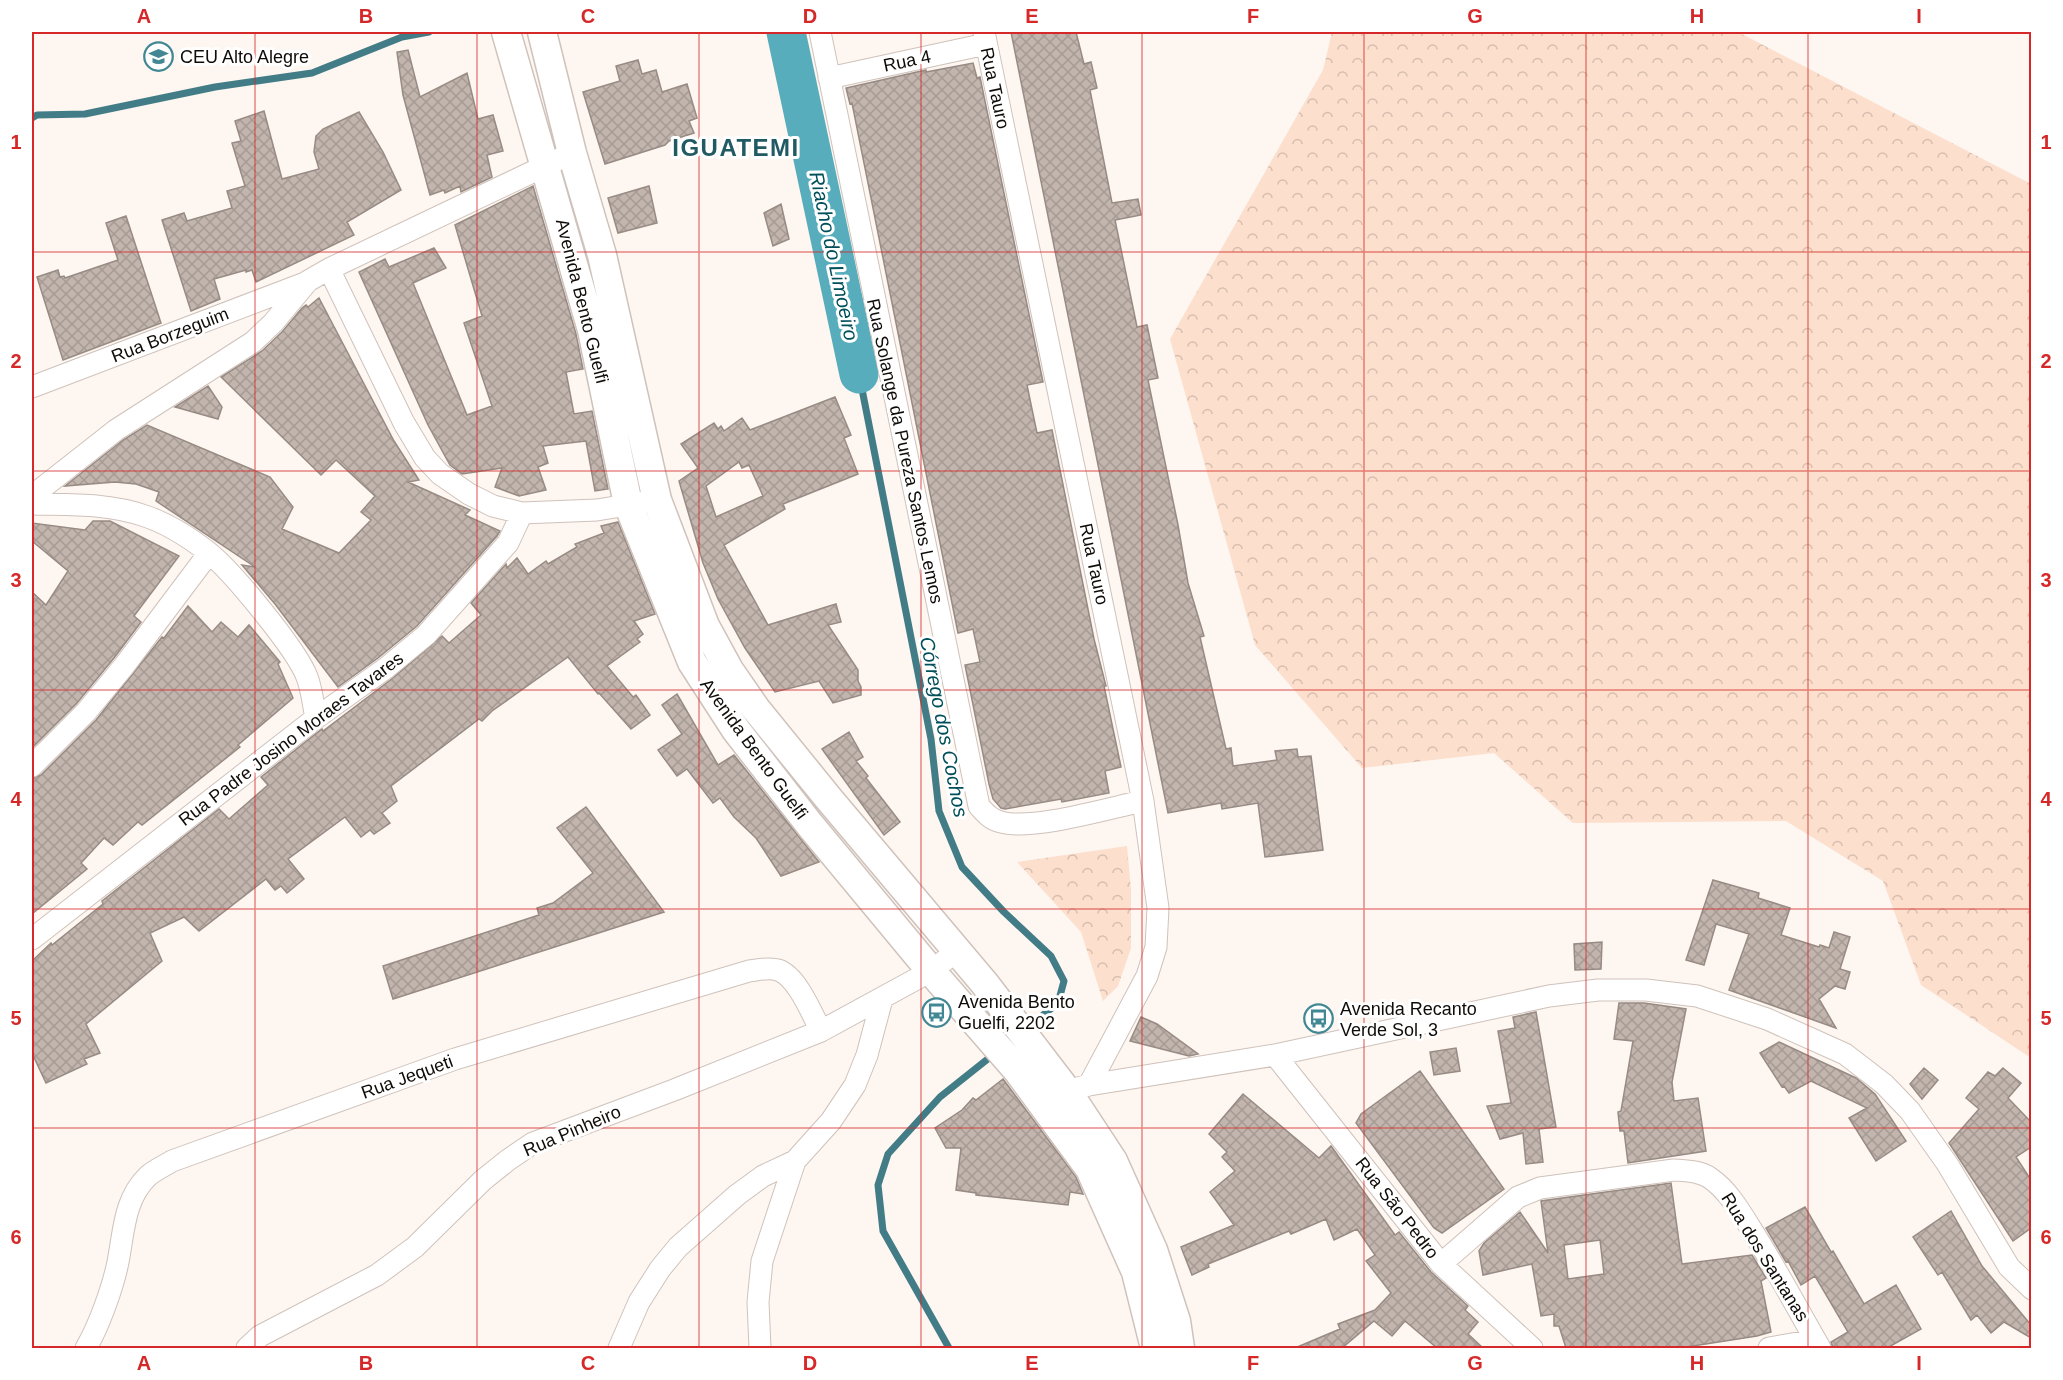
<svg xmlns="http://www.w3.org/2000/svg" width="2063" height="1380" viewBox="0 0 2063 1380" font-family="Helvetica,sans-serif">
  <defs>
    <pattern id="forest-crowns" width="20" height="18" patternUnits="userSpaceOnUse" patternTransform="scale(1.5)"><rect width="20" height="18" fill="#fcdfcd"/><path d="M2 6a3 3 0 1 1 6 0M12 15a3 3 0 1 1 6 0" fill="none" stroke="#d7beaf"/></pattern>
    <pattern id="building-cross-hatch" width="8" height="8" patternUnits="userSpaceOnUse" patternTransform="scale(1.5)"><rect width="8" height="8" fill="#c2b5ae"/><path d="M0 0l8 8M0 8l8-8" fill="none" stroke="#a69a94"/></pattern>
  </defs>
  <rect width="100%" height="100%" fill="#fef6f1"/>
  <path fill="url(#forest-crowns)" d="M1332,32H1738L2031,184V1058L1921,985L1883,881L1786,821L1573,823L1494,753L1362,768L1255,645L1170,339L1323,70Z
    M1127,846L1131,889V948L1118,986L1103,1001L1081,932L1017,862Z"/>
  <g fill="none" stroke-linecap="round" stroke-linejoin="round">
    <path stroke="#427c86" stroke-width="7" d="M32,118L37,115L85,114L215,87L312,73L402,37L429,32
      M859,374L931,739L939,811L962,867L1004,912L1051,956L1064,981L1058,1003L1027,1028
      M949,1348L883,1231L878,1185L888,1154L940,1097L994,1054"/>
    <path stroke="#58adbc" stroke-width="39" d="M786,32L859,374"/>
  </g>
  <path fill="url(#building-cross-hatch)" stroke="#978b84" stroke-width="1.5" fill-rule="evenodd" d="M1011,32H1076L1084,64L1091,62L1097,88L1090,90L1112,203L1138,199L1141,215L1115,220L1137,327L1147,325L1158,378L1148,380L1178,525L1188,583L1204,636L1200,637L1226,749L1231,748L1233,766L1277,760L1275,751L1297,749L1298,757L1311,756L1323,850L1265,857L1258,803L1222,809L1221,803L1168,813Z
    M408,50L420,97L467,73L478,119L493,115L503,151L487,155L492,177L461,192L460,186L445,193L444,190L430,195L403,95L397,52Z
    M638,60L642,74L656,70L662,92L687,84L697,118L689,121L694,133L669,141L665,145L605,164L583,92L620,81L616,66Z
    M973,63L977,78L980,77L1043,382L1027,385L1033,414L1037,433L1052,430L1094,639L1106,686H1104L1121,767L1105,771L1109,793L1062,802L1061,799L1005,809L1001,808L993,799L989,784L965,665L980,662L973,629L958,633L852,103L850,104L846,88L926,70V72Z
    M264,111L282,179L319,169L314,152L316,136L323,129L359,112L383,152L401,190L347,222L354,235L256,282L252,270L246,272V270L214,279L220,299L191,311L162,220L184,213L187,221L232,208L227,191L245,186L232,143L241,141L235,121Z
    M533,186L576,334L583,369L566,372L574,414L592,411L608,489L595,491L586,441L543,446L548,463L538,467L546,490L519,496L495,487L502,468L462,474L450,465L428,425L359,272L385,259L389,267L434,248L446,268L413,283L467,415L492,406L464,323L482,316L455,225Z
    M649,186L657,223L618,233L608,198Z
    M781,204L789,239L773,246L764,213Z
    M126,216L161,323L63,360L37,277L58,270L60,277L64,276L65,278L118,260L106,223Z
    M319,298L394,441L419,480L408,482L470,510L465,515L500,531L497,536L417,626L378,658L338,687L275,604L242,565L255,567L156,501L159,492L136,484L115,482L65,486L123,440L147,425L270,477L293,507L282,529L339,553L371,520L361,512L375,496L336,460L321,475L221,377L262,351L282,332L302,308L306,305L308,307Z
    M208,386L222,407L218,419L175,407Z
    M835,397L851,435L844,438L858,474L783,504L785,509L724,545L768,625L836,604L841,622L828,625L858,670V681L861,687V695L833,703L819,681L775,692L745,648L718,599L703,563L679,481L698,468L681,444L714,423L718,429L721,426L724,431L742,418L750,430ZM739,462L742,468L749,465L763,496L716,517L706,486Z
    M93,521H110L179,556L134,616L141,622L114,658L77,703L32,748V592L46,605L68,571L32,541V523L85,530Z
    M618,522L655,614L634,621L643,634L637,639L640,642L607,666L633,697L636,695L650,715L631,729L599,693L598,694L568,657L492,711L482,721L479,719L391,786L397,801L382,813L390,823L374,834L370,830L361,837L345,817L288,859L304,879L287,893L281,886L275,890L266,879L199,931L184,917L150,933L162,961L86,1024L100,1053L84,1059L87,1064L46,1083L32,1053V961L51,943L52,945L103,904L102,901L219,809L229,819L268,785L261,777L322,729L323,731L393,678L442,636L449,643L481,615L471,603L506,564L507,568L517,558L528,574L546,561L548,564L577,547L575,544L604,533L601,526Z
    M188,606L212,632L221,622L238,637L249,625L280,662L278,664L293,698L238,745L240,747L142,825L138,822L113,845L104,838L81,863L87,869L32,914V778L41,775L96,720L162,637L164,638Z
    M677,694L718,765L734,755L819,862L781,876L756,838L734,817L720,798L713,803L687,769L677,776L658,750L682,734L662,705Z
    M849,732L863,757L856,761L868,776L866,778L900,822L884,835L822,749Z
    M586,807L664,912L393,999L383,966L539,915L537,908L553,903L593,873L557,828Z
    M1713,880L1759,893L1758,898L1790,908L1781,935L1819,947L1820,945L1829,948L1834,932L1850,937L1840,969L1850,972L1845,989L1835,986L1819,999L1836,1028L1729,990L1749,934L1716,924L1704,965L1686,960Z
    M1602,942L1601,969L1575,970L1574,944Z
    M1619,1003H1644L1686,1009L1672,1082L1674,1101L1698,1098L1706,1151L1628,1163L1624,1131H1620L1618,1112L1621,1111L1633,1041L1614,1039Z
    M1536,1012L1556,1127L1539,1129L1543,1162L1526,1164L1523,1133L1500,1139L1487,1106L1511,1103L1498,1031L1515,1028L1513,1017Z
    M1141,1017L1157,1024L1198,1054L1189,1056L1130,1041Z
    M1779,1042L1856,1078L1875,1094L1906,1141L1876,1161L1849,1118L1867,1108L1811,1081L1789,1093L1784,1086L1782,1087L1760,1053Z
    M1456,1048L1460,1071L1434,1075L1430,1052Z
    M1924,1068L1938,1080L1922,1099L1910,1084Z
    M2003,1068L2021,1083L2008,1098L2031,1122V1147L2016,1157L2031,1180V1228L2013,1241L1949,1143L1979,1109L1966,1098L1988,1072L1995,1076Z
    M1420,1071L1504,1189L1442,1233L1434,1228L1356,1123L1361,1114Z
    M1003,1079L1076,1177L1083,1194L1070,1192L1068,1205L976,1195V1193L956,1190L961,1148H946L935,1128L962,1110L973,1098L976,1100Z
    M1243,1094L1319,1158L1331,1146L1395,1235L1399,1232L1431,1272L1468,1306L1465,1310L1478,1322L1468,1334L1483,1348H1437L1405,1321L1392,1336L1374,1321L1342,1348H1295L1340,1329L1338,1324L1375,1310L1391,1293L1366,1261L1375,1255L1357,1229L1334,1240L1326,1219L1291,1234L1289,1231L1208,1264L1209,1267L1192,1275L1181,1247L1234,1225L1210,1192L1235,1171L1222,1157L1227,1152L1209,1134Z
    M1671,1183L1682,1264L1752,1255L1766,1278L1761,1281L1771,1332L1757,1336L1680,1348H1566L1559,1326H1554V1314L1541,1316L1532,1264L1483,1275L1479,1251L1484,1243L1520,1212L1548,1253L1541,1201ZM1600,1240L1604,1274L1568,1279L1564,1245Z
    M1805,1207L1831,1252L1833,1251L1864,1304L1896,1285L1921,1329L1887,1348H1833L1831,1342L1848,1332L1815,1276L1801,1285L1788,1261L1786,1262L1766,1228Z
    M1951,1211L1982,1266L2031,1325V1338L2004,1322L1991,1333L1977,1315L1971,1320L1942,1272L1938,1275L1913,1237Z"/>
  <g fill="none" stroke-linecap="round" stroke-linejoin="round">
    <defs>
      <path id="street" d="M820,32L979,806C985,813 991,820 1001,822C1032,831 1109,808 1143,801
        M984,32L1143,801L1158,908L1156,947L1147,976L1089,1085
        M829,78L986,44
        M329,269L404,423L425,458L440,474L469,494L493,506L522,513L597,510L657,500
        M32,387L305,283
        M32,496L116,430L253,342L273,323L308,281L329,269L572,153
        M32,504C69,505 108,503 145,516C166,523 190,538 208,552C232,571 297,650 307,677C312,690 313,704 316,718
        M32,766L86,712L124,666L209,553
        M32,939L316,718L386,668L426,635L508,543L522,513
        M1275,1055L1441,1264L1532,1348
        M1056,1098L1067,1091L1089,1085L1275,1055L1549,996L1598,990H1646L1697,996L1767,1019L1845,1054L1884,1084L1910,1111L1948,1165L2009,1267L2032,1289
        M1441,1264L1518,1197L1540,1188L1674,1170C1687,1171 1700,1171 1710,1178C1729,1191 1741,1213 1753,1232C1777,1270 1798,1310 1820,1348
        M86,1348C99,1326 113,1287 118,1262C124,1231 124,1199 148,1176C155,1170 164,1166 172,1161L455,1059L749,971C758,970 769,967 778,970C797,976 812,1014 821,1031
        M247,1348L260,1336L377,1275L415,1247L483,1180L508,1160L533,1143L674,1090L821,1031L931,971L957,951
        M619,1348L639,1302L660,1269L678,1247L737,1195L763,1176L795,1161L831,1121L855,1085L867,1055L882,999
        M760,1348L758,1302L762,1261L795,1161
        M1769,1348L1815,1340"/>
      <path id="secondary" d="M506,32L592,330L628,504L692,662L736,730L810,825L931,971L1018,1071L1090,1169L1136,1272L1155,1348
        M542,32L572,153L602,255L657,500L705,626L729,670L756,709L829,799L985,984L1067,1091L1113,1161L1153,1250L1176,1321L1180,1348"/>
    </defs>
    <use href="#street" stroke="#cfc2bb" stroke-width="23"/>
    <use href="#secondary" stroke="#cfc2bb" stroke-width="31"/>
    <use href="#street" stroke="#fff" stroke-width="21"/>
    <use href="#secondary" stroke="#fff" stroke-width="28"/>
  </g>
  <path fill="none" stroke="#d62828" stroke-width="1.5" stroke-opacity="0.55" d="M255,32V1348M477,32V1348M699,32V1348M921,32V1348M1142,32V1348M1364,32V1348M1586,32V1348M1808,32V1348M32,252H2032M32,471H2032M32,690H2032M32,909H2032M32,1128H2032"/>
  <defs>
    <symbol id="school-ring" viewBox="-11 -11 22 22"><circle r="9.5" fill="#fff" stroke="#428894" stroke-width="1.5"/><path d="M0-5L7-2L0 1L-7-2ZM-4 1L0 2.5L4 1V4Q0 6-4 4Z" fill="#428894"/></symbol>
    <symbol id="bus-ring" viewBox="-11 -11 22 22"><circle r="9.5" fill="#fff" stroke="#428894" stroke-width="1.5"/><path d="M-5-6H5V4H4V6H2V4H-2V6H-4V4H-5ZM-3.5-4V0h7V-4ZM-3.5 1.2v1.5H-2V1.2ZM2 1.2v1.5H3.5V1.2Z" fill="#428894"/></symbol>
  </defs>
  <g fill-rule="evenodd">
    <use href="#school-ring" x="142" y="40" width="33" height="33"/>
    <use href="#bus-ring" x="920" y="996" width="33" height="33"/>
    <use href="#bus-ring" x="1302" y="1002" width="33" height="33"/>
  </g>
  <g text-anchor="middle" stroke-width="6" stroke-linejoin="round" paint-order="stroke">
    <g font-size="18" fill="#0f0b08" stroke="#fff" text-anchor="start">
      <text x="180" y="63">CEU Alto Alegre</text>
      <text x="958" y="1008">Avenida Bento<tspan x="958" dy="21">Guelfi, 2202</tspan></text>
      <text x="1340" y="1015">Avenida Recanto<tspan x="1340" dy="21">Verde Sol, 3</tspan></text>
    </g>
    <g font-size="18" fill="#0f0b08" stroke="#fff">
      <text transform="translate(907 61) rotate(-12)" y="6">Rua 4</text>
      <text transform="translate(995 88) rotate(78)" y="6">Rua Tauro</text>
      <text transform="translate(582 301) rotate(76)" y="6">Avenida Bento Guelfi</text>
      <text transform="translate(170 335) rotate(-21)" y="6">Rua Borzeguim</text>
      <text transform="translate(905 451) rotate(78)" y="6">Rua Solange da Pureza Santos Lemos</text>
      <text transform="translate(1094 564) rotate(78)" y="6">Rua Tauro</text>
      <text transform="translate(291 739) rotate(-37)" y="6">Rua Padre Josino Moraes Tavares</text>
      <text transform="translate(754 749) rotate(54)" y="6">Avenida Bento Guelfi</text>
      <text transform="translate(407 1077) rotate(-20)" y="6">Rua Jequeti</text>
      <text transform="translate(572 1131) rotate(-23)" y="6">Rua Pinheiro</text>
      <text transform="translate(1397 1208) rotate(52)" y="6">Rua São Pedro</text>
      <text transform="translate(1765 1257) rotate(58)" y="6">Rua dos Santanas</text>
    </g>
    <g font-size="20" font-style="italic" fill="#004f5a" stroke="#fff">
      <text transform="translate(834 256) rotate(78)" y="7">Riacho do Limoeiro</text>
      <text transform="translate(944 727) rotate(79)" y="7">Córrego dos Cochos</text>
    </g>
    <g font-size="24" font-weight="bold" letter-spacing="1.5" fill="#215a63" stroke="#fff">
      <text x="736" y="156">IGUATEMI</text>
    </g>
  </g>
  <rect width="2063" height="1380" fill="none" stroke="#ffffff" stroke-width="66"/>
  <rect x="33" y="33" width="1997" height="1314" fill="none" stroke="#d62828" stroke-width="2"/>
  <g font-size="20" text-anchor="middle" font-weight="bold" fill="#d62828">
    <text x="144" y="23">A</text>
    <text x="366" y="23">B</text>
    <text x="588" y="23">C</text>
    <text x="810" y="23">D</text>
    <text x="1032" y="23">E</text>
    <text x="1253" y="23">F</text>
    <text x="1475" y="23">G</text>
    <text x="1697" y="23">H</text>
    <text x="1919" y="23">I</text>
    <text x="16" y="149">1</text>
    <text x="2046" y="149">1</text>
    <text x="16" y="368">2</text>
    <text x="2046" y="368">2</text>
    <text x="16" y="587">3</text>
    <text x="2046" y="587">3</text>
    <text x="16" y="806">4</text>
    <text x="2046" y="806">4</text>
    <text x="16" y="1025">5</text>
    <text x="2046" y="1025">5</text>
    <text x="16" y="1244">6</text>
    <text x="2046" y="1244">6</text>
    <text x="144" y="1370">A</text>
    <text x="366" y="1370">B</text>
    <text x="588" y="1370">C</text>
    <text x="810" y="1370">D</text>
    <text x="1032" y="1370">E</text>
    <text x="1253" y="1370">F</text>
    <text x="1475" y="1370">G</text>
    <text x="1697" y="1370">H</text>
    <text x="1919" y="1370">I</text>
  </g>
</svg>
